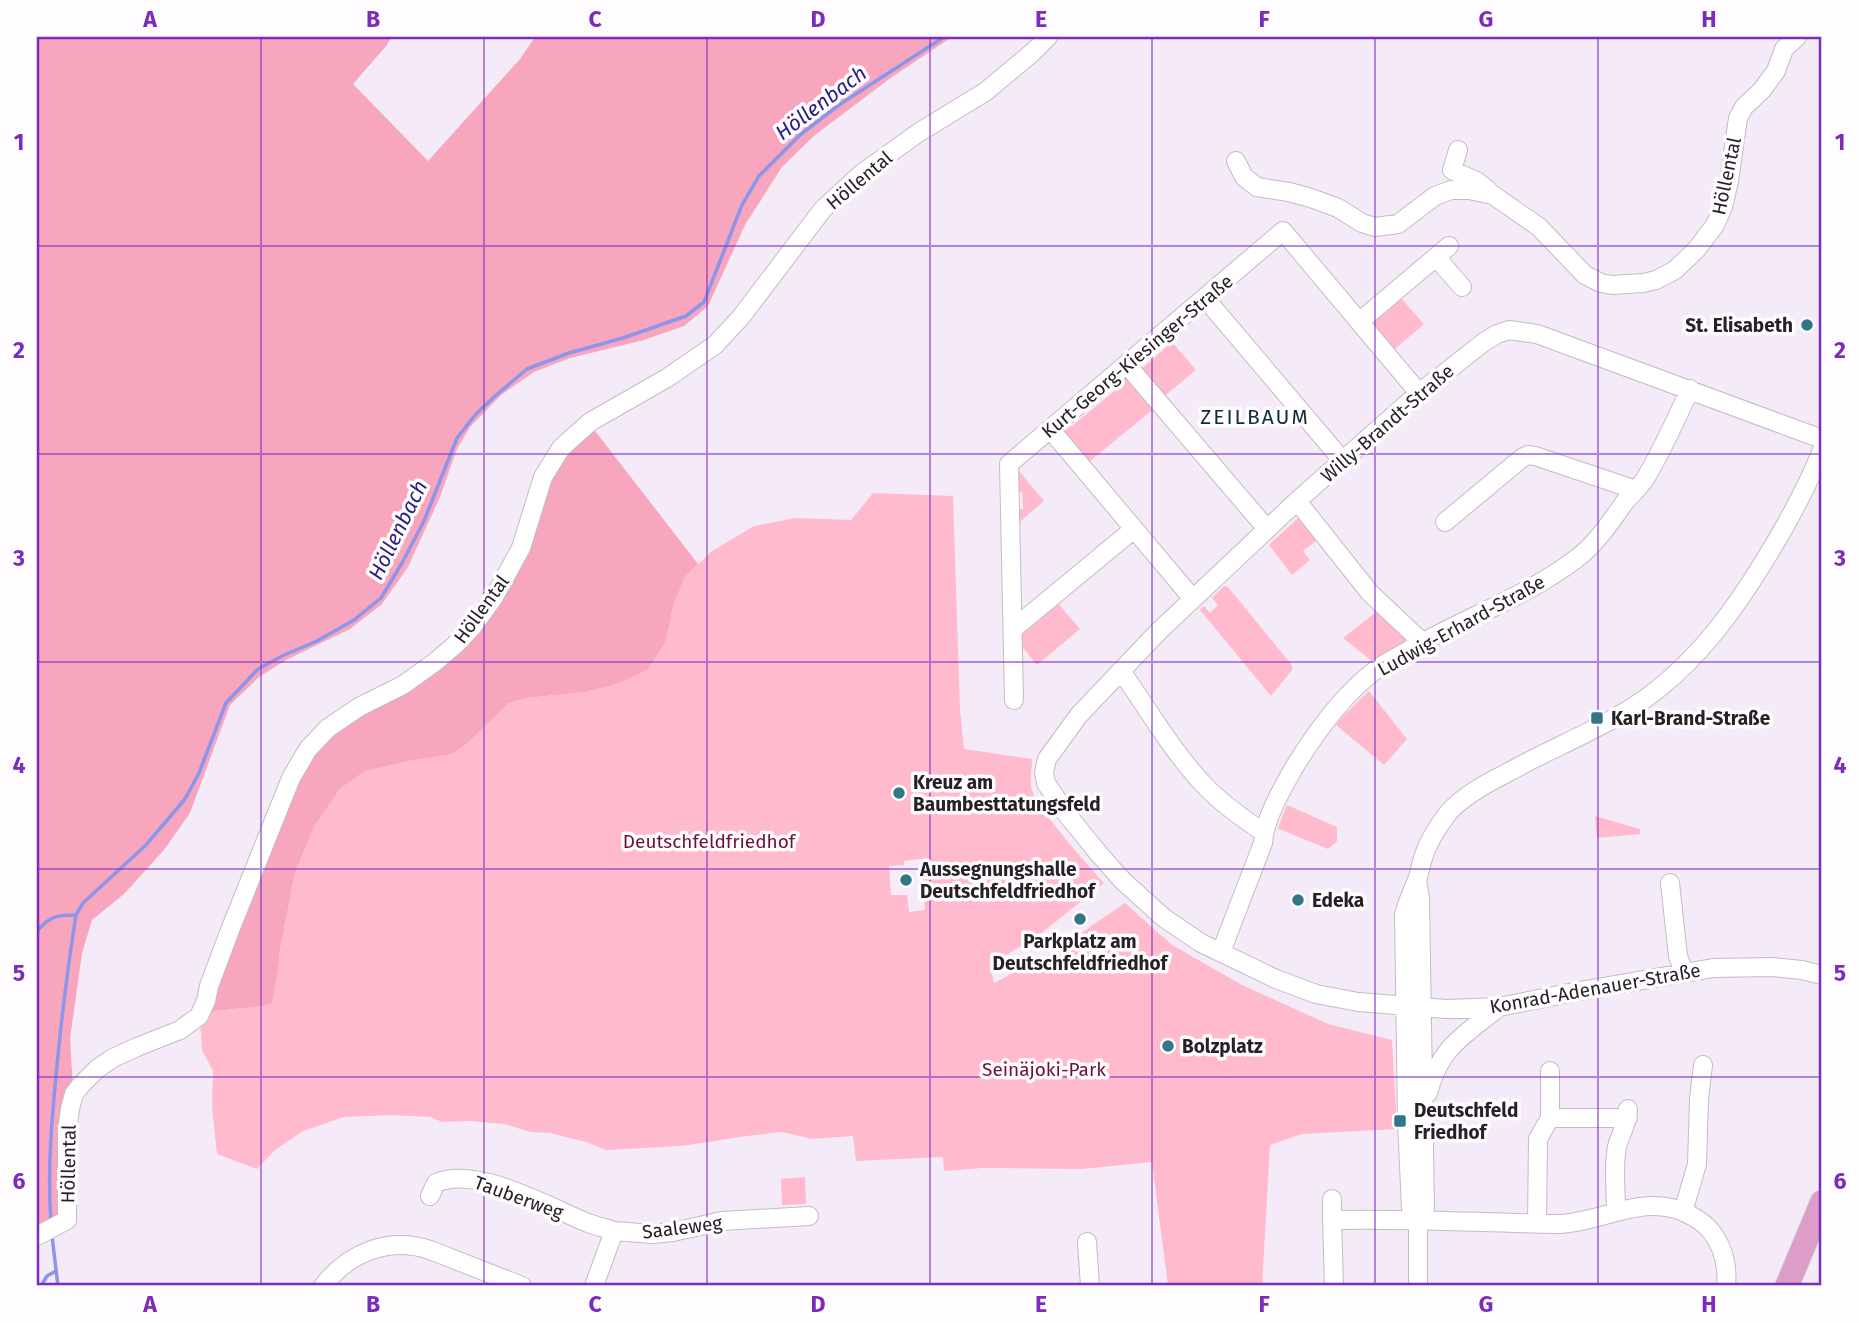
<svg xmlns="http://www.w3.org/2000/svg" width="1859" height="1323" viewBox="0 0 1859 1323" font-family="'Fira Sans',sans-serif">
  <rect width="100%" height="100%" fill="#f5ebf8"/>
  <path fill="#ffbacd" fill-rule="evenodd" d="M1399,296L1424,324L1390,353L1369,322Z
    M1172,342L1196,370L1162,398L1139,371Z
    M1121,376L1130,378L1155,408L1085,465L1061,436L1062,428L1065,425L1072,426L1118,388V379Z
    M1015,466L1044,501L1014,527V509H1023L1022,492H1013Z
    M873,493L953,496L960,710L964,749L1032,759C1032,768 1030,778 1031,786C1033,805 1089,866 1104,883L1039,935L990,965L994,983L1052,953L1125,903L1172,945L1242,985L1328,1024L1392,1040L1397,1129L1302,1134L1270,1145L1262,1286H1168L1152,1162L1082,1169L982,1168L944,1171L943,1157L856,1161L853,1136L812,1139L782,1132L747,1136L682,1146L606,1150L586,1142L550,1133L531,1132L504,1124L470,1121L442,1122L430,1117L391,1115L344,1117L303,1131L275,1150L257,1169L217,1154L212,1107L213,1071L202,1050L200,1020L206,1012L264,1006L272,1002L278,971L280,950L295,873L314,827L340,789L365,771L470,741L509,703L527,698L585,692L614,685L666,641L673,606L685,577L712,551L754,526L795,518L851,520ZM921,859L925,910L909,912L907,895H891L889,866L904,865V861Z
    M1299,517L1320,538L1303,551L1310,560L1292,575L1269,545Z
    M1224,586L1228,587L1292,665V670L1271,696L1200,610L1204,606L1210,613L1218,605L1212,598Z
    M1056,601L1080,629L1037,665L1024,649H1018L1017,635Z
    M1380,609L1408,641L1373,662L1343,638Z
    M1369,691L1407,739L1384,765L1336,725L1343,716Z
    M1287,805L1337,827V841L1328,849L1279,829L1278,827Z
    M1595,816L1640,829V834L1597,838Z
    M805,1177L806,1204L782,1205L781,1179Z"/>
  <path fill="#f8a6bd" d="M37,37H391L387,45L353,84L428,161L520,59L535,37H952L892,77L815,135L782,167L745,225L708,306L684,326L644,340L570,358L534,372L501,395L470,427L457,449L440,497L408,567L382,604L350,629L286,660L259,677L230,705L190,813L164,850L124,894L92,920L82,953L70,1039L73,1088L60,1217L37,1224Z
    M592,427L698,564L685,577L673,606L666,641L647,670L614,685L585,692L527,698L509,703L470,741L452,754L407,761L365,771L340,789L314,827L295,873L280,950L278,971L272,1003L264,1006L206,1012L290,793L308,763L327,739L465,645L549,480L566,453Z"/>
  <g fill="none" stroke-linecap="round" stroke-linejoin="round">
    <path stroke="#8b95ea" stroke-width="3.5" d="M37,931C50,916 57,915 76,915
      M51,1222C47,1169 52,1117 57,1065C62,1015 68,965 76,915L83,903L146,845L185,799L199,773L226,703L258,669L282,656L317,641L354,620L381,598L402,563L424,521L457,438L476,414L495,396L527,369L569,353L623,338L686,316L704,302L742,205L759,176L800,135L839,105L944,37
      M52,1236L58,1286
      M41,1286L47,1276L56,1271"/>
    <defs>
      <path id="minor" d="M1458,150L1452,170L1478,182L1488,190
        M1236,161L1244,177L1257,187L1289,192L1311,198L1338,208L1362,223L1375,227L1398,224L1435,196L1451,190H1469L1493,195L1539,227L1585,275L1601,283L1612,285L1643,283L1656,280L1675,270L1696,250L1715,225L1723,207L1729,181L1738,118L1744,107L1762,90L1776,71L1784,49L1797,37
        M1436,257L1462,287
        M1205,298L1342,460
        M1359,322L1449,246
        M1127,365L1267,529
        M1050,429L1193,599
        M1822,439L1537,334L1509,330L1497,334L1484,342L1419,393L1297,501L1159,631L1079,715L1047,759L1044,773L1046,783L1065,812L1099,854L1123,881L1164,918L1201,943L1276,979L1316,994L1358,1002L1446,1009L1499,1007L1574,992L1713,968L1772,967L1802,970L1822,975
        M1297,501L1370,593L1422,642
        M1445,522L1522,458L1528,455L1535,456L1636,490
        M1013,629L1134,529
        M1121,671C1148,709 1172,751 1204,785C1221,803 1242,818 1263,832
        M1014,700L1009,464L1283,231L1419,393
        M1417,880L1420,898L1425,1209L1418,1220V1286
        M1670,883L1678,956L1684,973
        M1221,952L1263,843C1264,819 1283,787 1295,766C1316,732 1344,693 1377,669C1385,663 1395,658 1404,653C1460,619 1523,599 1576,559C1595,545 1610,523 1624,503C1630,495 1639,488 1645,479C1662,451 1676,420 1690,389
        M1428,1093C1440,1046 1464,1036 1499,1007
        M1550,1118H1628
        M430,1196L436,1183C476,1165 549,1207 588,1223C596,1226 605,1228 614,1231
        M1332,1199V1220
        M1616,1211C1616,1190 1613,1167 1617,1147C1620,1134 1628,1123 1628,1109
        M1683,1212L1697,1164L1699,1099L1703,1065
        M1418,1220L1411,1208L1407,1122L1404,915C1407,902 1412,892 1417,880C1420,872 1421,863 1424,855C1429,840 1439,825 1448,813C1463,796 1485,784 1505,774C1556,745 1612,726 1658,689C1702,654 1734,610 1763,563C1786,526 1806,490 1822,450
        M1537,1224L1538,1139L1550,1118V1071
        M37,1236L67,1220V1132L70,1109L74,1094L80,1086L97,1069L113,1058L137,1047L180,1030L199,1016L206,1001L209,986L230,930L291,778L308,749L328,728L359,707L403,685L435,662L455,645L473,626L494,597L521,548L543,477L561,448L590,422L667,378L715,345L741,317L823,209L861,174L918,133L985,92L1033,52L1048,37
        M1087,1242L1090,1286
        M323,1286C348,1253 389,1236 430,1250L522,1286
        M594,1286L614,1231L653,1234L673,1232L722,1221L809,1216
        M1334,1286L1332,1220C1408,1218 1484,1223 1560,1224C1604,1222 1644,1192 1688,1214C1696,1218 1704,1223 1710,1230C1723,1246 1728,1266 1726,1286"/>
      <path id="major" d="M1787,1286L1822,1202"/>
    </defs>
    <use href="#minor" stroke="#c4bac6" stroke-width="20"/>
    <use href="#major" stroke="#cfcecf" stroke-width="25"/>
    <use href="#minor" stroke="#fff" stroke-width="18"/>
    <use href="#major" stroke="#dc9ec9" stroke-width="23"/>
  </g>
  <path fill="none" stroke="#7b2cbf" stroke-width="2" stroke-opacity="0.55" d="M261,37V1286M484,37V1286M707,37V1286M930,37V1286M1152,37V1286M1375,37V1286M1598,37V1286M37,246H1822M37,454H1822M37,662H1822M37,869H1822M37,1077H1822"/>
  <g fill="#337786" stroke="#fefcfe" stroke-width="2.5">
    <circle cx="1807" cy="325" r="7"/>
    <rect x="1590" y="711" width="14" height="14" rx="3.5"/>
    <circle cx="899" cy="793" r="7"/>
    <circle cx="906" cy="880" r="7"/>
    <circle cx="1298" cy="900" r="7"/>
    <circle cx="1080" cy="919" r="7"/>
    <circle cx="1168" cy="1046" r="7"/>
    <rect x="1393" y="1114" width="14" height="14" rx="3.5"/>
  </g>
  <g text-anchor="middle" stroke-width="7" stroke-linejoin="round" paint-order="stroke">
    <g font-size="19" fill="#252126" stroke="#fefcfe">
      <text transform="translate(1726 176) rotate(-78)" y="7">Höllental</text>
      <text transform="translate(859 180) rotate(-40)" y="7">Höllental</text>
      <text transform="translate(1137 356) rotate(-40)" y="7">Kurt-Georg-Kiesinger-Straße</text>
      <text transform="translate(1387 423) rotate(-41)" y="7">Willy-Brandt-Straße</text>
      <text transform="translate(481 609) rotate(-54)" y="7">Höllental</text>
      <text transform="translate(1461 625) rotate(-29)" y="7">Ludwig-Erhard-Straße</text>
      <text transform="translate(1595 988) rotate(-10)" y="7">Konrad-Adenauer-Straße</text>
      <text transform="translate(68 1164) rotate(-89)" y="7">Höllental</text>
      <text transform="translate(519 1197) rotate(20)" y="7">Tauberweg</text>
      <text transform="translate(682 1227) rotate(-7)" y="7">Saaleweg</text>
    </g>
    <g font-size="19" font-weight="bold" fill="#252126" stroke="#fefcfe" text-anchor="start">
      <text x="1793" y="332" text-anchor="end">St. Elisabeth</text>
      <text x="1611" y="725">Karl-Brand-Straße</text>
      <text x="913" y="789">Kreuz am<tspan x="913" dy="22">Baumbesttatungsfeld</tspan></text>
      <text x="920" y="876">Aussegnungshalle<tspan x="920" dy="22">Deutschfeldfriedhof</tspan></text>
      <text x="1312" y="907">Edeka</text>
      <text x="1080" y="948" text-anchor="middle">Parkplatz am<tspan x="1080" dy="22">Deutschfeldfriedhof</tspan></text>
      <text x="1182" y="1053">Bolzplatz</text>
      <text x="1414" y="1117">Deutschfeld<tspan x="1414" dy="22">Friedhof</tspan></text>
    </g>
    <g font-size="19" fill="#6b1237" stroke="#fefcfe">
      <text x="709" y="848">Deutschfeldfriedhof</text>
      <text x="1044" y="1076">Seinäjoki-Park</text>
    </g>
    <g font-size="21" font-style="italic" fill="#282082" stroke="#fefcfe">
      <text transform="translate(821 103) rotate(-37)" y="7">Höllenbach</text>
      <text transform="translate(398 530) rotate(-64)" y="7">Höllenbach</text>
    </g>
    <g font-size="21" letter-spacing="2" fill="#0f3037" stroke="#fefcfe">
      <text x="1255" y="424">ZEILBAUM</text>
    </g>
  </g>
  <rect width="1859" height="1323" fill="none" stroke="#fefcfe" stroke-width="77"/>
  <rect x="38" y="38" width="1782" height="1246" fill="none" stroke="#7b2cbf" stroke-width="2.5"/>
  <g font-size="23" text-anchor="middle" font-weight="bold" fill="#7b2cbf">
    <text x="150" y="27">A</text>
    <text x="373" y="27">B</text>
    <text x="595" y="27">C</text>
    <text x="818" y="27">D</text>
    <text x="1041" y="27">E</text>
    <text x="1264" y="27">F</text>
    <text x="1486" y="27">G</text>
    <text x="1709" y="27">H</text>
    <text x="19" y="150">1</text>
    <text x="1840" y="150">1</text>
    <text x="19" y="358">2</text>
    <text x="1840" y="358">2</text>
    <text x="19" y="566">3</text>
    <text x="1840" y="566">3</text>
    <text x="19" y="773">4</text>
    <text x="1840" y="773">4</text>
    <text x="19" y="981">5</text>
    <text x="1840" y="981">5</text>
    <text x="19" y="1189">6</text>
    <text x="1840" y="1189">6</text>
    <text x="150" y="1312">A</text>
    <text x="373" y="1312">B</text>
    <text x="595" y="1312">C</text>
    <text x="818" y="1312">D</text>
    <text x="1041" y="1312">E</text>
    <text x="1264" y="1312">F</text>
    <text x="1486" y="1312">G</text>
    <text x="1709" y="1312">H</text>
  </g>
</svg>
